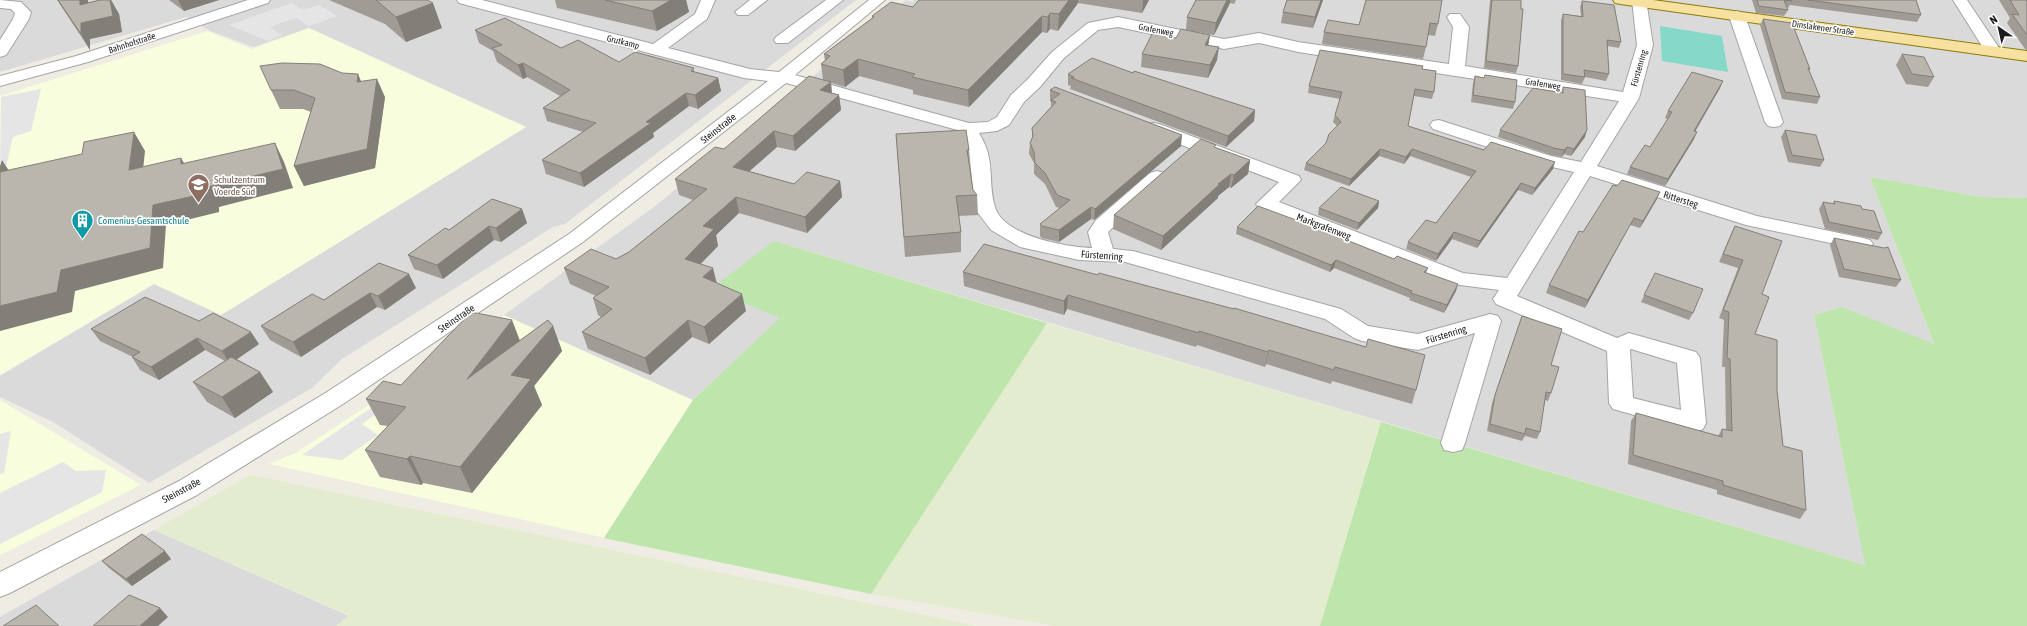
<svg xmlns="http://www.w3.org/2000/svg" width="2027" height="626" viewBox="0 0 2027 626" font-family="'Asap Condensed',sans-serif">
  <rect width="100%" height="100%" fill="#eeece3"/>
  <path fill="#dbdada" d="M0,0H856L565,224L553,227L342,359L312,388L149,483L53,422L0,397V376L154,284L221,315L526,127L309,28L253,47L208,30L186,17L0,72Z
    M906,0L912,2L914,0H2027V198L1981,197L1870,177L1934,345L1842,307L1814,315L1865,565L774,241L781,318L693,400L604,538L268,464L297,452L504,315L654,207Z
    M154,530L349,616L337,626H0V617Z"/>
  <path fill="#f7fddd" d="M309,28L526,127L221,315L154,284L0,375V96L207,31L252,49Z
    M504,315L693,400L604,538L268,464L297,452Z
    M0,400L141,485L0,555Z"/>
  <path fill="#e4ecd0" d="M1047,323L1381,422L1320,626H1057L871,594Z
    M250,475L977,626H336L349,615L154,530Z"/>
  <path fill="#bde5ac" d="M1870,177L1981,197L2027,198V626H1320L1381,422L1865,565L1814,315L1842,307L1934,344Z
    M774,241L1047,323L871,594L604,538L693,400L780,318L711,289Z"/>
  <path fill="#86d8c8" d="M1660,26L1722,36L1728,72L1662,61Z"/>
  <path fill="#e5e5e5" d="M292,3L303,10L319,5L337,16L309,26L296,18L270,27L282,35L268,41L229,25Z
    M41,89L31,131L13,137L5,171L0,172L1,97Z
    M371,408L379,412L362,424L378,435L342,460L302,455Z
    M11,431L4,473L0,474V434Z
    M63,462L76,471L106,470L102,492L0,544V493Z"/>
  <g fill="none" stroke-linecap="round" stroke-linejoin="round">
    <defs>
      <path id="minor" d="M0,0L21,2L31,12L29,19L8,52L6,55L0,57V40L13,19L15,13L11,9L0,8Z
        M248,0H270L268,3L88,62L0,86V76L76,56Z
        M457,0H482L653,44L695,14L701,0H715L707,19L668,48L750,69L779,72L869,0H885L795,75L969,123L988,122L997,117L1011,95L1028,79L1052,52L1088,23L1118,17L1224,39L1259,33L1298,42L1449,64L1453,27L1447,17L1450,14H1460L1469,27L1465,66L1623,92L1637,45L1632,0H1646L1653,45L1639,98L1597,166L1757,216L1863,238L1870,240L1873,244L1870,248L1863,250L1746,225L1590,176L1517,296L1617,338L1629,333L1696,352L1700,358L1706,423L1703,429L1694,432L1613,409L1609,403L1607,351L1496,304L1493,299L1499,290L1452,284L1259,208L1256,204L1279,182L1147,132L1144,128L1147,124L1153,123L1159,124L1299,176L1301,180L1279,202L1463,273L1507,278L1574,172L1539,164L1433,129L1430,125L1433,121L1439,120L1551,156L1581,162L1619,101L1298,52L1259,43L1224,49L1118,27L1098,30L1064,58L1040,87L1024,102L1009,125L997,131L979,133C982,138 985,144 987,150C993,168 989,189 995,207C1003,236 1067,247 1092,248L1088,232L1096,220L1150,173L1157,171L1164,173L1166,177L1164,181L1108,232L1113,249L1133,251L1341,309L1368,326L1418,334L1490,314L1498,316L1501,321L1465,443L1462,450L1453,452L1444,450L1441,443L1475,333L1418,350L1362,341L1354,338L1325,319L1125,262L1079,260L1020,247L991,230L975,209L969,150L961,131L786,83L583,242L343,404L197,495L10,593L0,597V572L179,481L327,392L569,234L768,81L744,78L459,3ZM1631,349L1677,363L1681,410L1633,398L1630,350Z
        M750,0H767L748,15H738L735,12Z
        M826,0H843L788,43H776L774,40L776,37Z
        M1953,0H1967L2001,51L1999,54H1987Z
        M1737,11L1742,13L1745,16L1783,122L1780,126L1774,127L1768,126L1765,122L1729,16L1732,13Z"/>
      <path id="major" d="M1613,0H1653L2027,51V61L1620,4L1615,3Z"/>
    </defs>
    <use href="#minor" stroke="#a4a4a4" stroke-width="2"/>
    <use href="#major" stroke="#8d7a09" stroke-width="2"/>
    <use href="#minor" fill="#fff" fill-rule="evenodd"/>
    <use href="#major" fill="#f6e1a0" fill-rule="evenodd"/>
  </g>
  <path fill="#a09c95" d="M57,0H88V3L100,0H111L119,14L122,32L90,39V50Z
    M169,0H219L184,11Z
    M329,0H427L442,28L406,42L385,24Z
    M555,0H686L689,12L657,31L557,8Z
    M919,0H1149L1142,13L1078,3L1058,31L1050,29L1047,33L1042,32L969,107L913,94V90L859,76L845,87L831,83L832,93L839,95L841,110L795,151L777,147L749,171L794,184L840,181L842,197L807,233L739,213L716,235L718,246L701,264L717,283L746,311L709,344L692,337L650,375L588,349L582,332L601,317L598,315L593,298L596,296L570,284L564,268L616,259L629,252L693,200L679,195L675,179L724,149L823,80L821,64L825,61L824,54L872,18V16L913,7Z
    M1196,0H1236L1234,4L1230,3L1214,35L1186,30L1187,17Z
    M1323,0L1313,28L1281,23L1283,12Z
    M1366,0L1438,24L1435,36L1428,35L1426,47L1423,59L1322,44L1324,32L1359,25Z
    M1490,0H1521L1518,66L1516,73L1484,68Z
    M1752,0H1916L1921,15L1917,22L1790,5L1788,8H1787L1788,10L1784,16L1756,13Z
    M1999,0H2027V50L2025,49L2007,23L2010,18Z
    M1582,1L1621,42L1619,48L1607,46L1609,74L1606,81L1585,77L1582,84L1561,80V20L1563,14L1581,16L1580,7Z
    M1763,19L1810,69L1809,71L1820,97L1817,104L1782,99L1760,25Z
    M475,30L561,48L619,62L694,68V72L718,78L721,91L698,109L689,106L653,133L654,137L584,187L546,174L542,160L583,132L547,121L543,108L560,96L527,77L523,79L497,62L493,51L479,43Z
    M1210,35L1208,45L1217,60L1208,78L1141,67L1142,54L1176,38Z
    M1902,54L1934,77L1928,87L1906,84L1896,65Z
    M1422,69L1434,92L1432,99L1414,96L1408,126L1484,150L1553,169L1532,195L1518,190L1477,248L1452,239L1436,261L1406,249L1408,242L1436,223L1471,177L1410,156L1404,164L1379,156L1349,186L1304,170L1306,163L1326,143L1337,126L1333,122L1335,115L1340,99L1308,93L1309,86Z
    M1133,73L1255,110L1254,121L1226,147L1070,89L1071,86L1068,85V74Z
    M1485,75L1515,102L1513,109L1471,102L1473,83L1475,76L1484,78Z
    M361,81L385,97L375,168L304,186L294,166L311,112L303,109H280L271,90Z
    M1055,87L1181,146L1094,220L1091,219L1059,242L1042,238L1040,236V224L1060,208L1056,207L1045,184L1034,174V163L1029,154L1030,143L1032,138V128L1051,107V102L1050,101V90Z
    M1563,87L1585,137L1571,156L1564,154L1562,157L1551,155L1498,137L1500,130L1561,93Z
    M1720,88L1695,132L1694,139L1665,186L1627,174L1630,167L1650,147L1668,119L1665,118L1668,111Z
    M1785,130L1824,160L1820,167L1788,162L1781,137Z
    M896,134L969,150V167L973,190L977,195L978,215L959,216L961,232V252L905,257Z
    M1216,148L1250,160L1248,174L1231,188L1229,187L1218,196V198L1161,250L1113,229L1114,215Z
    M1657,199L1640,228L1630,225L1585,308L1546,293L1549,285L1583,232Z
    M1379,201L1378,208L1357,230L1318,215L1319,208Z
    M1834,201L1862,209L1882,233L1878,240L1825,229L1819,209L1823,202L1833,204Z
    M522,209L527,223L501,242L494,240L443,279L414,269L408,255L449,230Z
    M1735,226L1762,294L1755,334L1777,390L1783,446L1806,510L1800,519L1717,494V490L1628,464L1631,421L1636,413L1718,436L1722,429L1726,430L1725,367H1722L1724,320L1719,318L1738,268L1719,262L1731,234Z
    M1237,227L1346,240L1394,259L1428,268L1426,273L1456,291L1444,313L1409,300L1410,298L1334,268L1330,272L1236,234Z
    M1834,238L1901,280L1896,287L1839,277L1830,245Z
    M984,244L1416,390L1412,404L1332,381L1331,384L1266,364L1265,367L1197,345L1196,347L1067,309L1064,315L964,286L963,272Z
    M379,263L416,288L385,310L377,307L301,357L270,340L261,326L324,300Z
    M1655,273L1693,313L1689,320L1641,302Z
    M1522,316L1551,365V393L1548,401L1545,400L1540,432L1537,439L1525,436L1522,441L1487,431L1492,403Z
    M199,321L259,344L237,359L260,372L273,392L235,418L207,402L193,382L225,361L205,350L159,380L140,370L132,357H133L100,341L91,329Z
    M553,326L562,351L534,386L542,405L472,493L423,483L421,485L380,477L365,450L388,426L380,425L366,399L520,341Z
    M171,559L132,586L109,568L102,561Z"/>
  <path fill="#827f79" d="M80,0H88L89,20L80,5Z
    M110,0H111L119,14L122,32L90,39V50L81,34V23Z
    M178,0H219L184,11Z
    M671,0H686L689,12L657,31L652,11Z
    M1069,0H1078V3L1058,31L1059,14Z
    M1143,0H1149L1142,13Z
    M1227,0H1230V3L1214,35L1216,23Z
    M1321,0H1323L1313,28L1315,17Z
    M433,3L442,28L406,42L396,17Z
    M1050,13V29L1047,33L1048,17Z
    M1042,16V32L969,107L968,90Z
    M1210,35L1208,47L1205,45Z
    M1219,47L1217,60L1208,78L1210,65Z
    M858,59L859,76L845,87L843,70Z
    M523,63L527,77L523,79L518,65Z
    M358,74L366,93L357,82Z
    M718,78L721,91L698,109L695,95Z
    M377,79L385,97L375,168L304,186L294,166Z
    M1723,81L1720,88L1691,138L1694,131Z
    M831,82L832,97L820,90Z
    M686,93L689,106L653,133L654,137L584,187L580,173L646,122Z
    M839,95L841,110L795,151L793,136Z
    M1255,110L1254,121L1226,147L1228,136Z
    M1587,130L1585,137L1571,156L1574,149Z
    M774,131L777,147L736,183L733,167Z
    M134,132L145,151L141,189L129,170Z
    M1697,132L1694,139L1665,186L1668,179Z
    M1182,135L1181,146L1094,220L1095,209Z
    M275,143L284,162L293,188L219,207V212L166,225L163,268L75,291L72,312L0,331V306L153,205L208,187Z
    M1567,147L1564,154L1562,157L1564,150Z
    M1380,149L1379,156L1349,186L1351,179Z
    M1412,149L1410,156L1404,164L1406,157Z
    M181,158L192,177L181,164Z
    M2,160L15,180L0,175V166Z
    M1250,160L1248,174L1231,188L1234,175Z
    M1555,162L1553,169L1532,195L1535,188Z
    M1231,174L1229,187L1218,196V198L1161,250L1163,236L1218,184Z
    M840,181L842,197L807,233L805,217Z
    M1521,183L1518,190L1477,248L1480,241Z
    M1660,192L1657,199L1640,228L1643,221Z
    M736,197L739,213L716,235L718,246L689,275L685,259L703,226Z
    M1379,201L1378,208L1357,230L1359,223Z
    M1091,207V219L1059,242V230Z
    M522,209L527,223L501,242L496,228Z
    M1634,218L1630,225L1585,308L1588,300Z
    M489,226L494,240L443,279L437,265Z
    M1454,232L1452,239L1436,261L1438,254Z
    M1336,260L1334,268L1330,272L1331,265Z
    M713,268L717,284L703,277Z
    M409,274L416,288L385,310L378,296Z
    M1458,284L1456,291L1444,313L1447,305Z
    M370,293L377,307L301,357L293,342Z
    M742,294L746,311L709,344L704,327Z
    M1068,295L1067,309L1064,315V301Z
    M512,320L522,346L467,379Z
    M688,320L692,337L650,375L645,358Z
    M553,326L562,351L534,386L542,405L472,493L460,467L511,375Z
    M251,332L259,344L230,364L222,351Z
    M197,338L205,350L159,380L151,367Z
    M1269,350L1266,364L1265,367L1268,352Z
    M260,372L273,392L235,418L222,397Z
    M410,456L423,483L421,485L407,459Z
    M165,551L171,559L132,586L126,579Z
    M160,608L168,617L158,626H140Z"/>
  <path fill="#bab5ad" stroke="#827f79" d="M58,0H80V5L100,0H110L113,16L81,23V34Z
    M376,0H427L433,3L396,17Z
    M605,0H671L652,11Z
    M919,0H1069L1059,14L1050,13L1048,17L1042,16L968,90L912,77L915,74L858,59L843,70L821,64L830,56L824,54L874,17L872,16L891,2L913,7Z
    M1196,0H1227L1216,23L1187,17Z
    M1287,0H1321L1315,17L1283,12Z
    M1366,0H1442L1438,24L1430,23L1426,47L1324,32L1328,20L1359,25Z
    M1492,0H1521V9H1523L1518,66L1486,61Z
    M1757,0H1791L1792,1L1784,0L1788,10L1759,6Z
    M1808,0H1916L1921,15Z
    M2010,0H2027V35L2012,14L2019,15Z
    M1582,1L1614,5L1621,42L1607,40L1609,74L1584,70L1585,77L1563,74V14L1583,17Z
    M505,18L561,48L578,40L619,62L635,52L694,68L691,71L718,78L695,95L686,93L646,122L651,123L580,173L542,160L596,123L543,108L570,90L523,63L518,65L492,48L502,45L475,30Z
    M1763,19L1792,23L1810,69L1808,68L1820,97L1785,92Z
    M1181,29L1210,35L1205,45L1219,47L1210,65L1142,54L1152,34L1176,38Z
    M1320,50L1423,66L1422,69L1436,71L1434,92L1415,89L1408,126L1484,150L1491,142L1555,162L1535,188L1521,183L1480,241L1454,232L1438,254L1408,242L1426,220L1436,223L1476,171L1412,149L1406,157L1380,149L1351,179L1306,163L1326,143L1329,134L1341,122L1335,115L1342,92L1309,86Z
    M1902,54L1924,57L1934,77L1912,74Z
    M1092,58L1133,73L1134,71L1255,110L1228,136L1071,78L1074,77L1068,74Z
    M282,63L320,64L342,73L358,74L357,82L377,79L367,149L294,166L315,98L294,90H271L260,66Z
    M1692,72L1723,81L1694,131L1697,132L1668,179L1630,167L1645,145L1650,147L1672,112L1668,111Z
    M1485,75L1517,80L1515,102L1473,95L1475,76L1484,78Z
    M809,76L831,82L820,90L839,95L793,136L774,131L733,167L794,184L807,172L840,181L805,217L736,197L703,226L714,229L685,259L713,268L703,277L742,294L704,327L688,320L645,358L582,332L612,309L593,298L609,287L564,268L591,249L616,259L629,252L707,189L675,179L715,147L724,149Z
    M1055,87L1182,135L1095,209L1091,207L1059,230L1042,226L1040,224L1070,200L1057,195L1045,173L1035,163L1034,152L1030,143L1033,136L1032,128L1056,102L1051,100L1060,94L1050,90Z
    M1563,87L1585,90L1587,130L1574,149L1567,147L1564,150L1554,148L1500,130L1533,88L1563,93Z
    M966,130L969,150H967L973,190L977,195L956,196L961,232L904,237L896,134Z
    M1785,130L1816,135L1824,160L1792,155Z
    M134,132L129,170L181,158V164L275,143L283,169L208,187V193L153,205L150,248L61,270L57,292L0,306V172L82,154L84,142Z
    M1201,139L1216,145L1214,147L1250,160L1234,175L1231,174L1218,184H1220L1163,236L1114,215Z
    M1622,180L1660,192L1643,221L1634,218L1588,300L1549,285L1579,231L1583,232L1613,185L1617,186Z
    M1341,187L1379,201L1359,223L1319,208Z
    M492,199L522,209L496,228L489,226L437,265L408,255L445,228L449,230Z
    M1834,201L1861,206L1862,209L1874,211L1882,233L1829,222L1823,202L1835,204Z
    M1258,206L1304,223L1307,221L1347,236L1344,239L1394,259L1397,256L1428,268L1424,272L1458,284L1447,305L1411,293L1412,291L1336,260L1331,265L1237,227Z
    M1735,226L1782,241L1762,294L1769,297L1755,334L1777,340V390L1783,446L1802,451L1806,510L1723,485V481L1633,455L1636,413L1722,437V429L1732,431L1730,359L1727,358L1729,312L1723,310L1743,260L1723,254Z
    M1834,238L1884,248L1888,247L1901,280L1844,269Z
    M984,244L1098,275L1099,273L1234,309V308L1366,347L1368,339L1425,355L1416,390L1335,367L1334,370L1269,350L1268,352L1199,331V333L1068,295L1064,301L963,272Z
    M379,263L409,274L378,296L370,293L293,342L261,326L312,294L324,300Z
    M1655,273L1703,289L1693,313L1644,295Z
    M145,297L199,321L213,313L251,332L222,351L197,338L151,367L132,357L140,352L91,329Z
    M471,312L512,320L467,379L548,320L553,326L511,375L531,379L460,467L410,456L407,459L365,450L406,407L366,399L383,381L401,385Z
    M1522,316L1562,329L1551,365L1559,367L1551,393L1546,392L1540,432L1526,428L1525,434L1490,424L1495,395Z
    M231,357L260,372L222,397L193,382Z
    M142,534L165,551L126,579L102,561Z
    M129,595L160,608L140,626H93Z
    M36,605L59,626H3Z"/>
  <defs>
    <symbol id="school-pin" viewBox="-11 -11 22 30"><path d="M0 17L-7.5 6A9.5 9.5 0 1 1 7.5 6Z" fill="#8d6e63" stroke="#fff"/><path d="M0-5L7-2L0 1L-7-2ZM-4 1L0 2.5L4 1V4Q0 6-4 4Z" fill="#fff"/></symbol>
    <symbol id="building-pin" viewBox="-11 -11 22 30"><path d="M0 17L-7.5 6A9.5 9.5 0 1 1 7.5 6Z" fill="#0f9aa8" stroke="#fff"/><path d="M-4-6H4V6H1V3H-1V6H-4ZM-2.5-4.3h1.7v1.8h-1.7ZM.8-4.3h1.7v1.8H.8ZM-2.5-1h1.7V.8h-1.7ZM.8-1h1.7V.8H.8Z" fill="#fff"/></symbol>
  </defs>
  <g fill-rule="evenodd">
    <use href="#school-pin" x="186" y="172" width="25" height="34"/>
    <use href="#building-pin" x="70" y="208" width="25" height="34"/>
  </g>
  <g text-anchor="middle" stroke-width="3.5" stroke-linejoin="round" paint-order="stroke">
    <g font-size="9" fill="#1d1d1d" stroke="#fff">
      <text transform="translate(1823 28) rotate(8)" y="3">Dinslakener Straße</text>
      <text transform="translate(1156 30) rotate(11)" y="3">Grafenweg</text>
      <text transform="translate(623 42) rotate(14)" y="3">Grutkamp</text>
      <text transform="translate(132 43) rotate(-18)" y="3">Bahnhofstraße</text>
      <text transform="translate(1639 68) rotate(-74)" y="3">Fürstenring</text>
      <text transform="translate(1543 84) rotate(9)" y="3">Grafenweg</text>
    </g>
    <g font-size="10" fill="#1d1d1d" stroke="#fff">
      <text transform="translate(718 128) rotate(-38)" y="4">Steinstraße</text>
      <text transform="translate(1681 199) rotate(17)" y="4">Rittersteg</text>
      <text transform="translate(1324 226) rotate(21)" y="4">Markgrafenweg</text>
      <text transform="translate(1102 255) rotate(4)" y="4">Fürstenring</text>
      <text transform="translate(456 318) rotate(-34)" y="4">Steinstraße</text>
      <text transform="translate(1446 334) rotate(-17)" y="4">Fürstenring</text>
      <text transform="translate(181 490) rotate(-28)" y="4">Steinstraße</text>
    </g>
    <g font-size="10" fill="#785e54" stroke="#fff" text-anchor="start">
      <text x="214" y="183">Schulzentrum<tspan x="214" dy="12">Voerde Süd</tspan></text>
    </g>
    <g font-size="10" fill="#0d838f" stroke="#fff" text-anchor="start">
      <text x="98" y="224">Comenius-Gesamtschule</text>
    </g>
  </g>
  <g transform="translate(1999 28) rotate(326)" stroke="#ffffff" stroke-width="3" paint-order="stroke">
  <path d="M0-3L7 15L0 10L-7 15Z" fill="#1d1d1d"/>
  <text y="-6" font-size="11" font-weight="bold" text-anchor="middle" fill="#1d1d1d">N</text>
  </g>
</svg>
